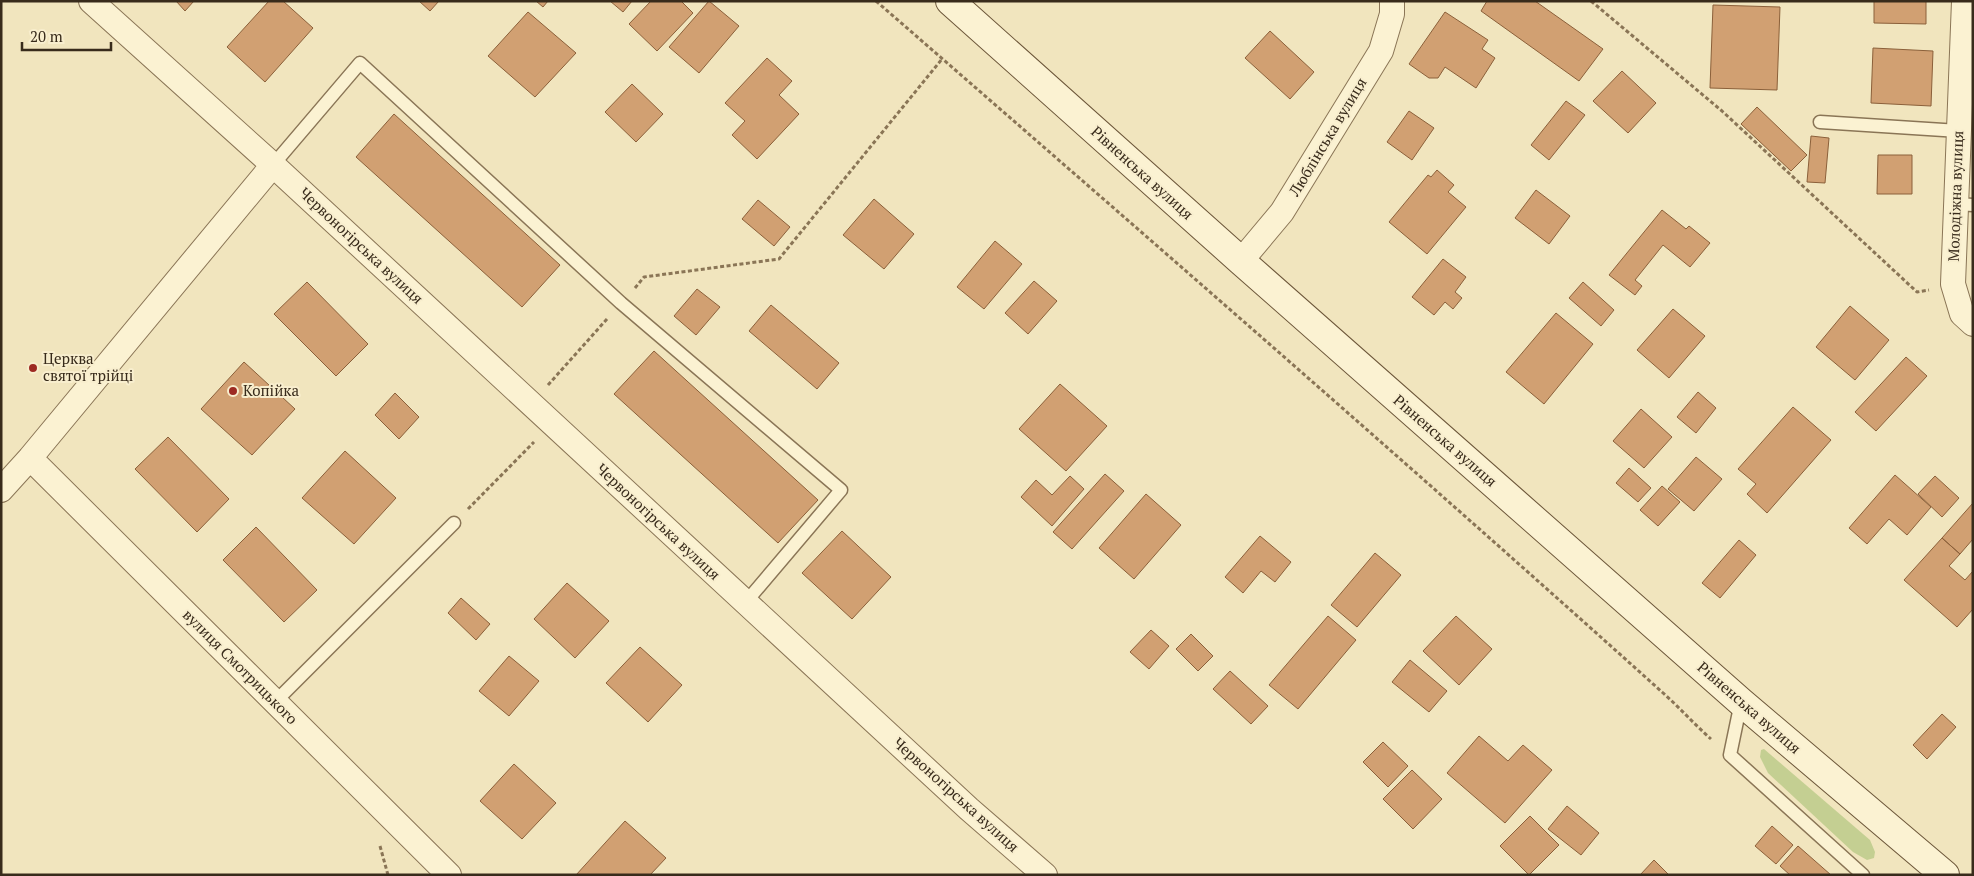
<svg xmlns="http://www.w3.org/2000/svg" width="1974" height="876" viewBox="0 0 1974 876" font-family="'PT Serif',serif">
  <rect width="100%" height="100%" fill="#f1e5be"/>
  <path fill="#c4cf92" d="M1764,749L1870,840L1875,852L1874,858L1867,860L1853,852L1768,773L1760,757L1761,750Z"/>
  <path fill="#d1a072" stroke="#8b603a" d="M176,1H194L185,11Z
    M269,1H283L313,28L265,82L227,47Z
    M419,1H439L430,11Z
    M536,1H548L543,7Z
    M610,1H632L623,12Z
    M651,1H681L693,13L657,51L629,24Z
    M709,1L739,26L699,73L669,47Z
    M1487,1H1535L1603,49L1579,81L1481,11Z
    M1874,1H1926V24L1874,23Z
    M1713,5L1780,7L1777,90L1710,88Z
    M528,12L576,53L535,97L488,56Z
    M1445,12L1488,40L1482,49L1495,58L1476,88L1445,67L1438,78H1429L1409,64Z
    M1270,31L1314,72L1290,99L1245,58Z
    M1873,48L1933,51L1931,106L1871,103Z
    M767,58L792,81L779,95L799,114L757,159L732,135L745,121L725,103Z
    M1622,71L1656,103L1628,133L1593,101Z
    M632,84L663,114L636,142L605,112Z
    M1566,101L1585,115L1549,160L1531,145Z
    M1757,107L1807,155L1791,171L1741,124Z
    M1409,111L1434,128L1412,160L1387,142Z
    M394,114L560,265L522,307L356,157Z
    M1811,136L1829,138L1825,183L1807,182Z
    M1878,155H1912V194H1877Z
    M1437,170L1454,185L1448,192L1466,207L1427,254L1389,222L1428,175L1431,177Z
    M1536,190L1570,216L1549,244L1515,218Z
    M874,199L914,234L884,269L843,235Z
    M758,200L790,227L774,246L742,219Z
    M1662,210L1686,229L1689,226L1710,243L1690,267L1663,245L1635,280L1642,286L1635,295L1609,275Z
    M995,241L1022,264L984,309L957,287Z
    M1443,259L1466,277L1455,292L1462,298L1453,309L1445,302L1434,315L1412,297Z
    M1034,281L1057,301L1028,334L1005,313Z
    M307,282L368,344L336,376L274,314Z
    M1583,282L1614,310L1601,326L1569,298Z
    M697,289L720,307L696,335L674,316Z
    M771,305L839,363L817,389L749,331Z
    M1850,306L1889,340L1855,380L1816,347Z
    M1673,309L1705,336L1669,378L1637,350Z
    M1556,313L1593,344L1544,404L1506,372Z
    M654,351L818,500L778,543L614,394Z
    M1906,357L1927,376L1876,431L1855,412Z
    M244,362L295,409L252,455L201,409Z
    M1060,384L1107,426L1066,471L1019,429Z
    M1698,392L1716,408L1696,433L1677,417Z
    M395,393L419,417L399,439L375,415Z
    M1793,407L1831,440L1767,513L1747,494L1756,484L1738,469Z
    M1641,409L1672,437L1644,468L1613,441Z
    M168,437L229,499L197,532L135,469Z
    M345,451L396,498L354,544L302,498Z
    M1696,457L1722,479L1694,511L1668,489Z
    M1629,468L1651,488L1638,502L1616,483Z
    M1105,474L1124,491L1072,549L1053,532Z
    M1895,475L1931,507L1907,535L1889,519L1867,544L1849,528Z
    M1070,476L1084,489L1052,526L1021,497L1036,480L1052,495Z
    M1935,476L1959,498L1942,517L1918,494Z
    M1662,486L1680,502L1658,526L1640,510Z
    M1146,494L1181,525L1134,579L1099,548Z
    M1973,503V539L1960,554L1942,538Z
    M256,527L317,590L284,622L223,560Z
    M842,531L891,577L852,619L802,573Z
    M1260,536L1291,562L1275,582L1261,571L1243,593L1225,577Z
    M1942,538L1960,554L1949,566L1965,580L1973,571V609L1957,627L1904,580Z
    M1739,540L1756,555L1720,598L1702,583Z
    M1375,553L1401,575L1357,627L1331,605Z
    M567,583L609,621L575,658L534,619Z
    M461,598L490,624L476,640L448,613Z
    M1328,616L1356,640L1298,709L1269,685Z
    M1456,616L1492,649L1459,685L1423,651Z
    M1151,630L1169,646L1149,669L1130,652Z
    M1191,634L1213,656L1198,671L1176,649Z
    M640,647L682,685L648,722L606,683Z
    M509,656L539,681L509,716L479,691Z
    M1410,660L1447,691L1429,712L1392,682Z
    M1230,671L1268,706L1251,724L1213,689Z
    M1942,714L1956,727L1927,759L1913,745Z
    M1479,736L1508,761L1523,745L1552,770L1505,823L1447,773Z
    M1383,742L1408,766L1388,787L1363,762Z
    M514,764L556,803L522,839L480,801Z
    M1412,770L1442,799L1413,829L1383,799Z
    M1567,806L1599,833L1581,855L1548,829Z
    M1530,816L1559,845L1529,875L1500,846Z
    M625,821L666,858L650,875H576Z
    M1772,826L1793,845L1776,864L1755,846Z
    M1798,846L1831,875H1790L1780,866Z
    M1654,860L1669,875H1640Z"/>
  <g fill="none" stroke-linecap="round" stroke-linejoin="round">
    <defs>
      <path id="service" d="M1820,122L1959,131
        M273,165L360,63L621,303L841,490L746,602
        M1956,204L1973,205
        M275,702L454,523
        M1741,702L1730,755L1863,875"/>
      <path id="minor" d="M91,1L273,165L969,809L1045,875
        M1964,1L1953,284L1962,314L1973,324
        M1241,261L1282,212L1381,51L1392,14V1
        M30,458L449,875
        M1,490L30,458L273,165"/>
      <path id="secondary" d="M950,1L1241,261L1741,702L1945,875"/>
    </defs>
    <use href="#service" stroke="#8a7556" stroke-width="15"/>
    <use href="#minor" stroke="#8a7556" stroke-width="26"/>
    <use href="#secondary" stroke="#6c5639" stroke-width="30"/>
    <path stroke="#8a7556" stroke-width="3" stroke-dasharray="4 2.5" stroke-linecap="butt" d="M876,1C1139,230 1403,459 1662,692C1679,707 1694,724 1711,739
      M1591,1L1722,111L1917,292L1929,290
      M635,288L644,277L779,259L942,59
      M548,385L607,319
      M468,509L534,442
      M380,846L388,875"/>
    <use href="#service" stroke="#fbf2d2" stroke-width="12"/>
    <use href="#minor" stroke="#fbf2d2" stroke-width="24"/>
    <use href="#secondary" stroke="#fbf2d2" stroke-width="28"/>
  </g>
  <g fill="#9d2a22" stroke="#f8eece" stroke-width="2">
    <circle cx="33" cy="368" r="5"/>
    <circle cx="233" cy="391" r="5"/>
  </g>
  <g text-anchor="middle" stroke-width="4" stroke-linejoin="round" paint-order="stroke">
    <g font-size="15" fill="#382b1b" stroke="#f8eece">
      <text transform="translate(1328 137) rotate(-59)" y="5">Люблінська вулиця</text>
      <text transform="translate(1142 173) rotate(42)" y="5">Рівненська вулиця</text>
      <text transform="translate(1956 196) rotate(-88)" y="5">Молодіжна вулиця</text>
      <text transform="translate(361 246) rotate(43)" y="5">Червоногірська вулиця</text>
      <text transform="translate(1445 441) rotate(41)" y="5">Рівненська вулиця</text>
      <text transform="translate(658 522) rotate(43)" y="5">Червоногірська вулиця</text>
      <text transform="translate(240 667) rotate(45)" y="5">вулиця Смотрицького</text>
      <text transform="translate(1749 708) rotate(41)" y="5">Рівненська вулиця</text>
      <text transform="translate(956 795) rotate(42)" y="5">Червоногірська вулиця</text>
    </g>
    <g font-size="15" fill="#382b1b" stroke="#f8eece" text-anchor="start">
      <text x="43" y="364">Церква<tspan x="43" dy="17">святої трійці</tspan></text>
      <text x="243" y="396">Копійка</text>
    </g>
  </g>
  <rect width="1974" height="876" fill="none" stroke="#382b1b" stroke-width="5"/>
  <path d="M22 42v8h89v-8" fill="none" stroke="#382b1b" stroke-width="2.5"/>
  <text x="30" y="42" font-size="15" fill="#382b1b" stroke="#f8eece" stroke-width="4" paint-order="stroke">20 m</text>
</svg>
